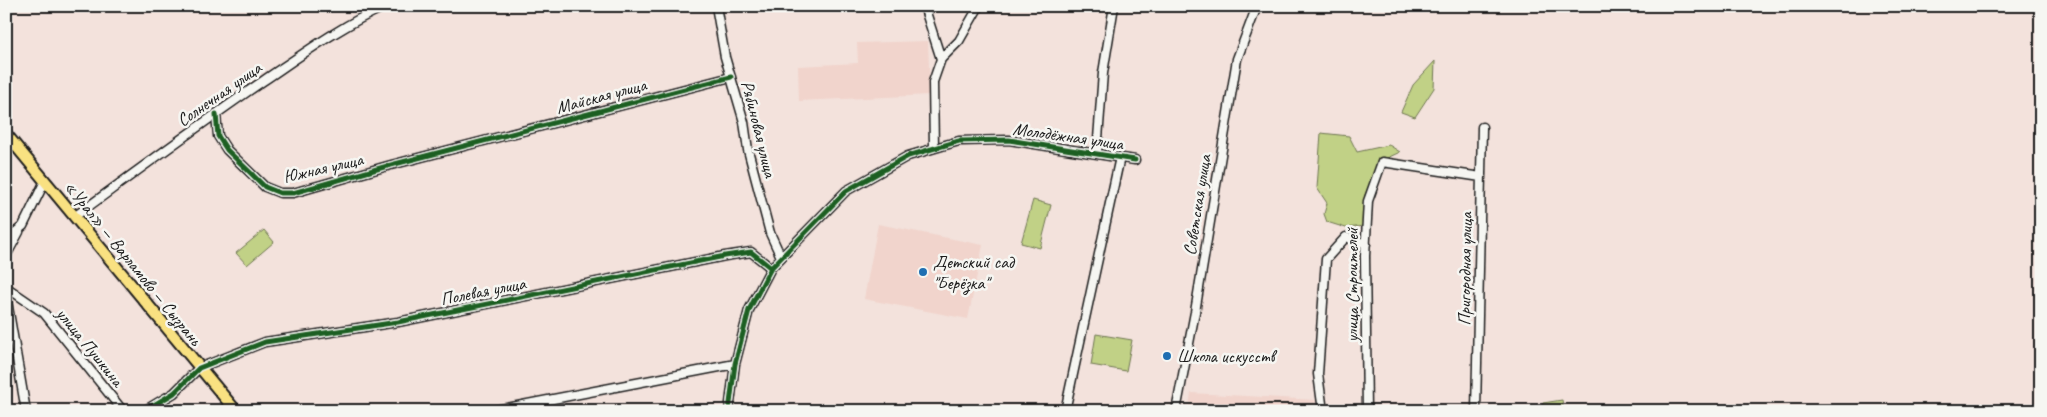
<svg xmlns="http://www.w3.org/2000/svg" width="2047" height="417" viewBox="0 0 2047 417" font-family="Caveat,sans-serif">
  <rect width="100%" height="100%" fill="#f3e2dc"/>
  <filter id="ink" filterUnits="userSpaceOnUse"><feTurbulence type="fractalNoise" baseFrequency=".02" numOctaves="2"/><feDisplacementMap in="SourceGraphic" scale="10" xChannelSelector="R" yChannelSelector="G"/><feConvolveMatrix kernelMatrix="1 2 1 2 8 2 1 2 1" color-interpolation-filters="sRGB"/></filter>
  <g filter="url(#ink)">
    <path fill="#f1d4cc" d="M928,41L930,95L799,101L798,66L858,63L857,43Z
      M878,224L983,245L968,319L864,299Z
      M1191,393L1316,400L1315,411H1188Z"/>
    <path fill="#c1d186" stroke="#6e7651" d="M1435,61L1434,88L1415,117L1401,112L1413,85Z
      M1321,133L1349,136L1357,152L1389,145L1400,152L1383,160L1365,195L1364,226L1346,228L1327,222L1324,214L1327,203L1317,188Z
      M1033,200L1051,205L1040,248L1021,243Z
      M264,230L274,242L247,265L236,253Z
      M1096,334L1132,340L1126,371L1091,365Z
      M1562,400L1564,411H1541L1543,403Z"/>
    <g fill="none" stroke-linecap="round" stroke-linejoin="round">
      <defs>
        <path id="minor" d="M716,6L725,57L744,122L748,150L770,233L781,257
          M924,6L941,59L933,82L934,148
          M941,59L959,41L979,6
          M216,114L218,136L227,150L265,187L280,193H293L391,165L731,77
          M1097,152L1103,73L1114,6
          M74,217C137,171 199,125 263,81C303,54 342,25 386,6
          M6,240L23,226L45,181
          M6,256L19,232
          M6,287L44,313L123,411
          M6,295L26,411
          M144,411L174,393L199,368L265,342L398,322L725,256L751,252L771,268
          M491,411L735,364
          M729,411L735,364L749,310L771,268L846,191L908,156L959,141L1009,140L1135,160
          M1065,411L1120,157
          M1176,411L1195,312L1237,59L1257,6
          M1323,411L1318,374L1326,259L1346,237L1366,244
          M1367,411L1365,256L1368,201L1382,162L1481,177
          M1476,411L1482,127"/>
        <path id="major" d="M6,134L236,411"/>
      </defs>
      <use href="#minor" stroke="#1c1c1c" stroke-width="11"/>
      <use href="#major" stroke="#1c1c1c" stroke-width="14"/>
      <use href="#minor" stroke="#f6f6f2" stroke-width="8"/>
      <use href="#major" stroke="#f9e181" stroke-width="10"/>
      <defs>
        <path id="cycleway" d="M216,114L218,136L227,150L265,187L280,193H293L391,165L731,77
          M144,411L174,393L199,368L265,342L398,322L725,256L751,252L771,268
          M729,411L735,364L749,310L771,268L846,191L908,156L959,141L1009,140L1135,160"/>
      </defs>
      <use href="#cycleway" stroke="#f6f6f2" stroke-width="8"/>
      <use href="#cycleway" stroke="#1b5e20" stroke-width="5"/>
    </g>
  </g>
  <g fill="#1f6fb2" stroke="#f6f6f2" stroke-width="2">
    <circle cx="923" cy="272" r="5"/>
    <circle cx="1167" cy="356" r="5"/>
  </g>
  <g text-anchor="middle" stroke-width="5" stroke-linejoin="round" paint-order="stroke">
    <g font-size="18" fill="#1c1c1c" stroke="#f6f6f2">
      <text transform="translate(219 94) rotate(-35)" y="6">Солнечная улица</text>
      <text transform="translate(601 96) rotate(-15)" y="6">Майская улица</text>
      <text transform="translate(759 129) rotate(76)" y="6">Рябиновая улица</text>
      <text transform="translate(1068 136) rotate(8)" y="6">Молодёжная улица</text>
      <text transform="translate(323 168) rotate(-13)" y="6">Южная улица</text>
      <text transform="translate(1197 205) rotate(-81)" y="6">Советская улица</text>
      <text transform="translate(133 263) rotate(51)" y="6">«Урал» — Варламово — Сызрань</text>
      <text transform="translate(1465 269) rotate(-89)" y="6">Пригородная улица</text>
      <text transform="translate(1352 285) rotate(-90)" y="6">улица Строителей</text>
      <text transform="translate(483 291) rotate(-11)" y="6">Полевая улица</text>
      <text transform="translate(90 347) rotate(51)" y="6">улица Пушкина</text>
    </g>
    <g font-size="18" fill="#1c1c1c" stroke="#f6f6f2" text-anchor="start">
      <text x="933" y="268">Детский сад<tspan x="933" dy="21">"Берёзка"</tspan></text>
      <text x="1177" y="362">Школа искусств</text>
    </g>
  </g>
  <rect width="2047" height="417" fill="none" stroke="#f6f6f2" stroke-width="25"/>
  <rect x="12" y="12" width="2022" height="392" fill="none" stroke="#1c1c1c" stroke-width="2" filter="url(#ink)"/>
</svg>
